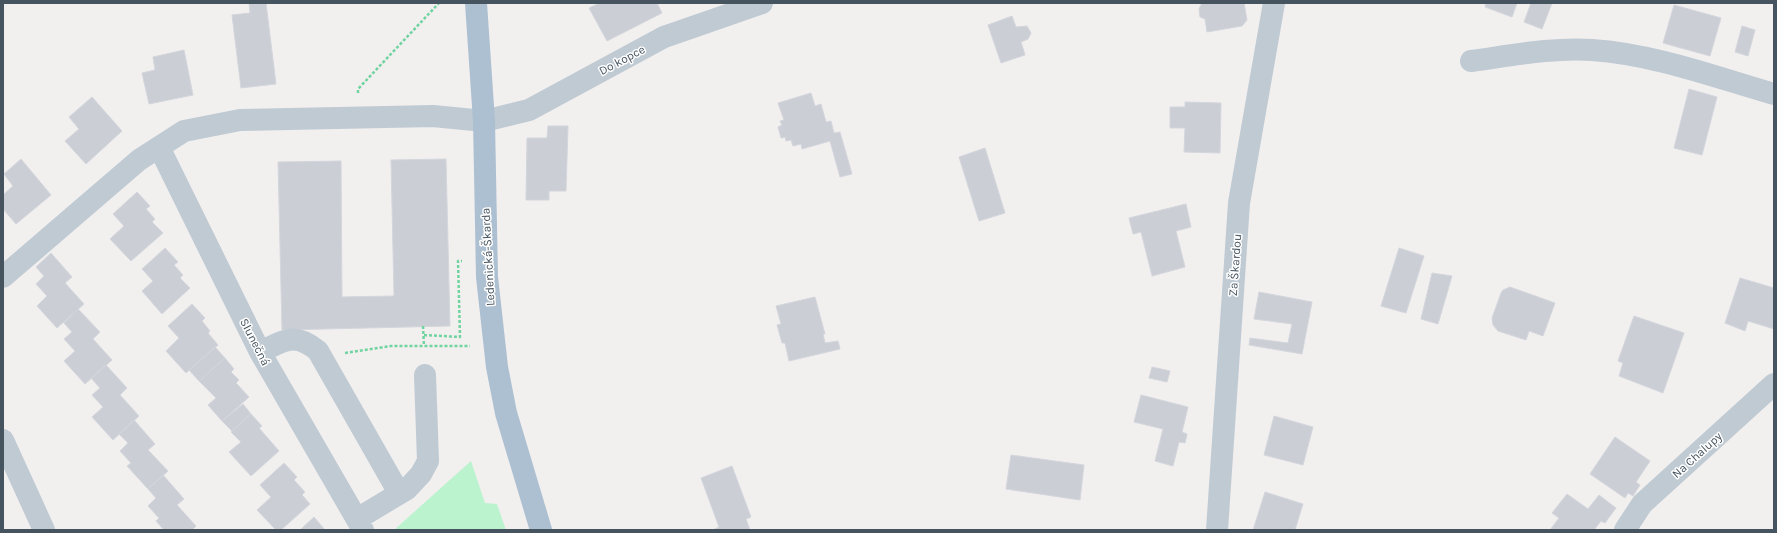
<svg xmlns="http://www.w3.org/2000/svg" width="1777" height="533" viewBox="0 0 1777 533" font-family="Karla,sans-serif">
  <rect width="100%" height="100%" fill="#f2efef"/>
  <path fill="#bbf3cf" d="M471,461L485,503L497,504L506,530H394Z"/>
  <path fill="#cbcfd5" stroke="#d3d6dc" d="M249,3H266L276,84L241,88L232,15L250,13Z
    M600,3H657L662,13L607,41L589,8Z
    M1202,3H1244L1247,20L1242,26L1207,32L1205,19L1200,17L1199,9Z
    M1486,3H1517L1512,17L1485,7Z
    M1531,3H1552L1542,29L1524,22Z
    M1674,5L1721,18L1710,56L1663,43Z
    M1012,16L1016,27L1027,26L1031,33L1028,39L1021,42L1025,55L1001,63L988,25Z
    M1742,26L1755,30L1748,56L1735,52Z
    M184,50L193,95L149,104L142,73L155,70L153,57Z
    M1689,89L1717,97L1702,155L1674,148Z
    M811,93L815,106L821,104L826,122L831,121L834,133L840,132L852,174L840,177L830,141L802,149L801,144L793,146L791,140L786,141L785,137L781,138L778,127L782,125L780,121L784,120L778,103Z
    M92,97L122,131L86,164L65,141L79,129L69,117Z
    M1185,102L1221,103L1220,153L1184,152L1185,128H1170V107H1185Z
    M548,126H568L566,191H549V200H526L527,138H547Z
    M985,148L1005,213L979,221L959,157Z
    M21,159L51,195L16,224L3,209V195L13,186L4,174Z
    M446,159L450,326L282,330L278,162L341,161L342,297L394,296L391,160Z
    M137,192L150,206L146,209L155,219L152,222L163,233L131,261L110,239L124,226L113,214Z
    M1186,204L1191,227L1176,231L1185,267L1152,276L1141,232L1133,234L1129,218Z
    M165,248L178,262L174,265L183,275L180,278L190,288L162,314L142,291L153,281L142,269Z
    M1399,248L1424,256L1406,313L1381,306Z
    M51,253L72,277L65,283L84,304L57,328L37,306L47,296L36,284L44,276L36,267Z
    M1432,273L1452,276L1438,324L1421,319Z
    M1740,278L1774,288V329L1748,321L1745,331L1725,323Z
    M1510,287L1555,303L1543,336L1529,331L1526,340L1498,331L1493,325L1492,318L1501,293L1503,290Z
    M1259,292L1312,302L1302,354L1249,345L1250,338L1288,343L1292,324L1254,319Z
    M815,297L825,334H823L825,343L838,341L840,349L789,361L785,343H782L777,325L781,324L776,306Z
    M192,304L205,318L202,321L210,331L208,333L218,345L186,373L166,351L179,338L168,326Z
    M78,309L100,332L93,339L112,360L85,384L64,361L75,351L64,339L72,332L64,323Z
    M1634,316L1684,333L1663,393L1619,376L1623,363L1618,361Z
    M215,347L225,358L199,381L189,370Z
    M225,358L234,369L231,372L239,380L236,383L249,397L222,421L208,405L216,398L199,381Z
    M106,365L127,388L120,395L139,416L113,440L92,417L103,407L92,395L100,388L91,378Z
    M1152,367L1170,371L1167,382L1149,378Z
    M1141,395L1188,407L1182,432L1187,434L1185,443L1179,442L1173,466L1155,461L1163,429L1134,422Z
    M243,404L251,414L232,431L222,421Z
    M251,414L262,426L259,428L279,451L251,476L229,452L241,442L231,432Z
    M1274,416L1313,427L1303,465L1264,455Z
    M134,420L155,444L148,450L168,471L148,489L127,466L131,463L120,451L128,443L119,434Z
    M1615,437L1650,461L1636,482L1640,485L1633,496L1628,493L1625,498L1590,474Z
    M1011,455L1084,465L1080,500L1006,489Z
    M284,463L297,477L294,480L305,492L302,495L310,504L281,530H276L257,510L271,497L260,485Z
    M732,466L751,517L746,519L750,530H713L719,527L701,478Z
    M163,475L184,499L177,505L196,526L192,530H164L156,521L159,518L148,506L156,498L148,489Z
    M1265,492L1303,504L1295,530H1253Z
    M1567,494L1588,509L1599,495L1616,508L1605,523L1601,521L1594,530H1550L1559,518L1552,513Z
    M314,517L325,530H300Z"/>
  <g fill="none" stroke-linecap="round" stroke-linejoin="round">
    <path stroke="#70d4a0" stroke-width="2.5" stroke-dasharray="3 2" stroke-linecap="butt" d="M358,93V89L439,3
      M423,326L424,346
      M424,335L460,337L458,261H462
      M345,353L391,346H470"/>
    <path stroke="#bfcad3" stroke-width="22" d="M1471,61C1509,56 1553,47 1592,50C1653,54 1715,77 1774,94
      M159,147L260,352L363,530
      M3,277L139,160L184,131L240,120L433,116L484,121L529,110L664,37L762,3
      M260,352C284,341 294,331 318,351L399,493
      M3,440L44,530
      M357,519L407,489L421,474L428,461L425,375
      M1217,530L1239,203L1274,3
      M1625,530L1642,504L1774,384"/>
    <path stroke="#adc0d1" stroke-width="22" d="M476,3L484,121L487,277L497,367L506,413L541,530"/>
  </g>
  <g text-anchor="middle" stroke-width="3" stroke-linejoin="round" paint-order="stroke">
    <g font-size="12" fill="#46545f" stroke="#fff">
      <text transform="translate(622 60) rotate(-28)" y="4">Do kopce</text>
      <text transform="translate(488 257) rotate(-93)" y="4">Ledenická-Škarda</text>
      <text transform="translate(1235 265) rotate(-86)" y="4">Za Škardou</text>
      <text transform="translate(255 342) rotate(63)" y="4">Slunečná</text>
      <text transform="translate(1697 455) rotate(-42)" y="4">Na Chalupy</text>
    </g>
  </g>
  <rect width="1777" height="533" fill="none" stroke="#46545f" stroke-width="8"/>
</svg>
